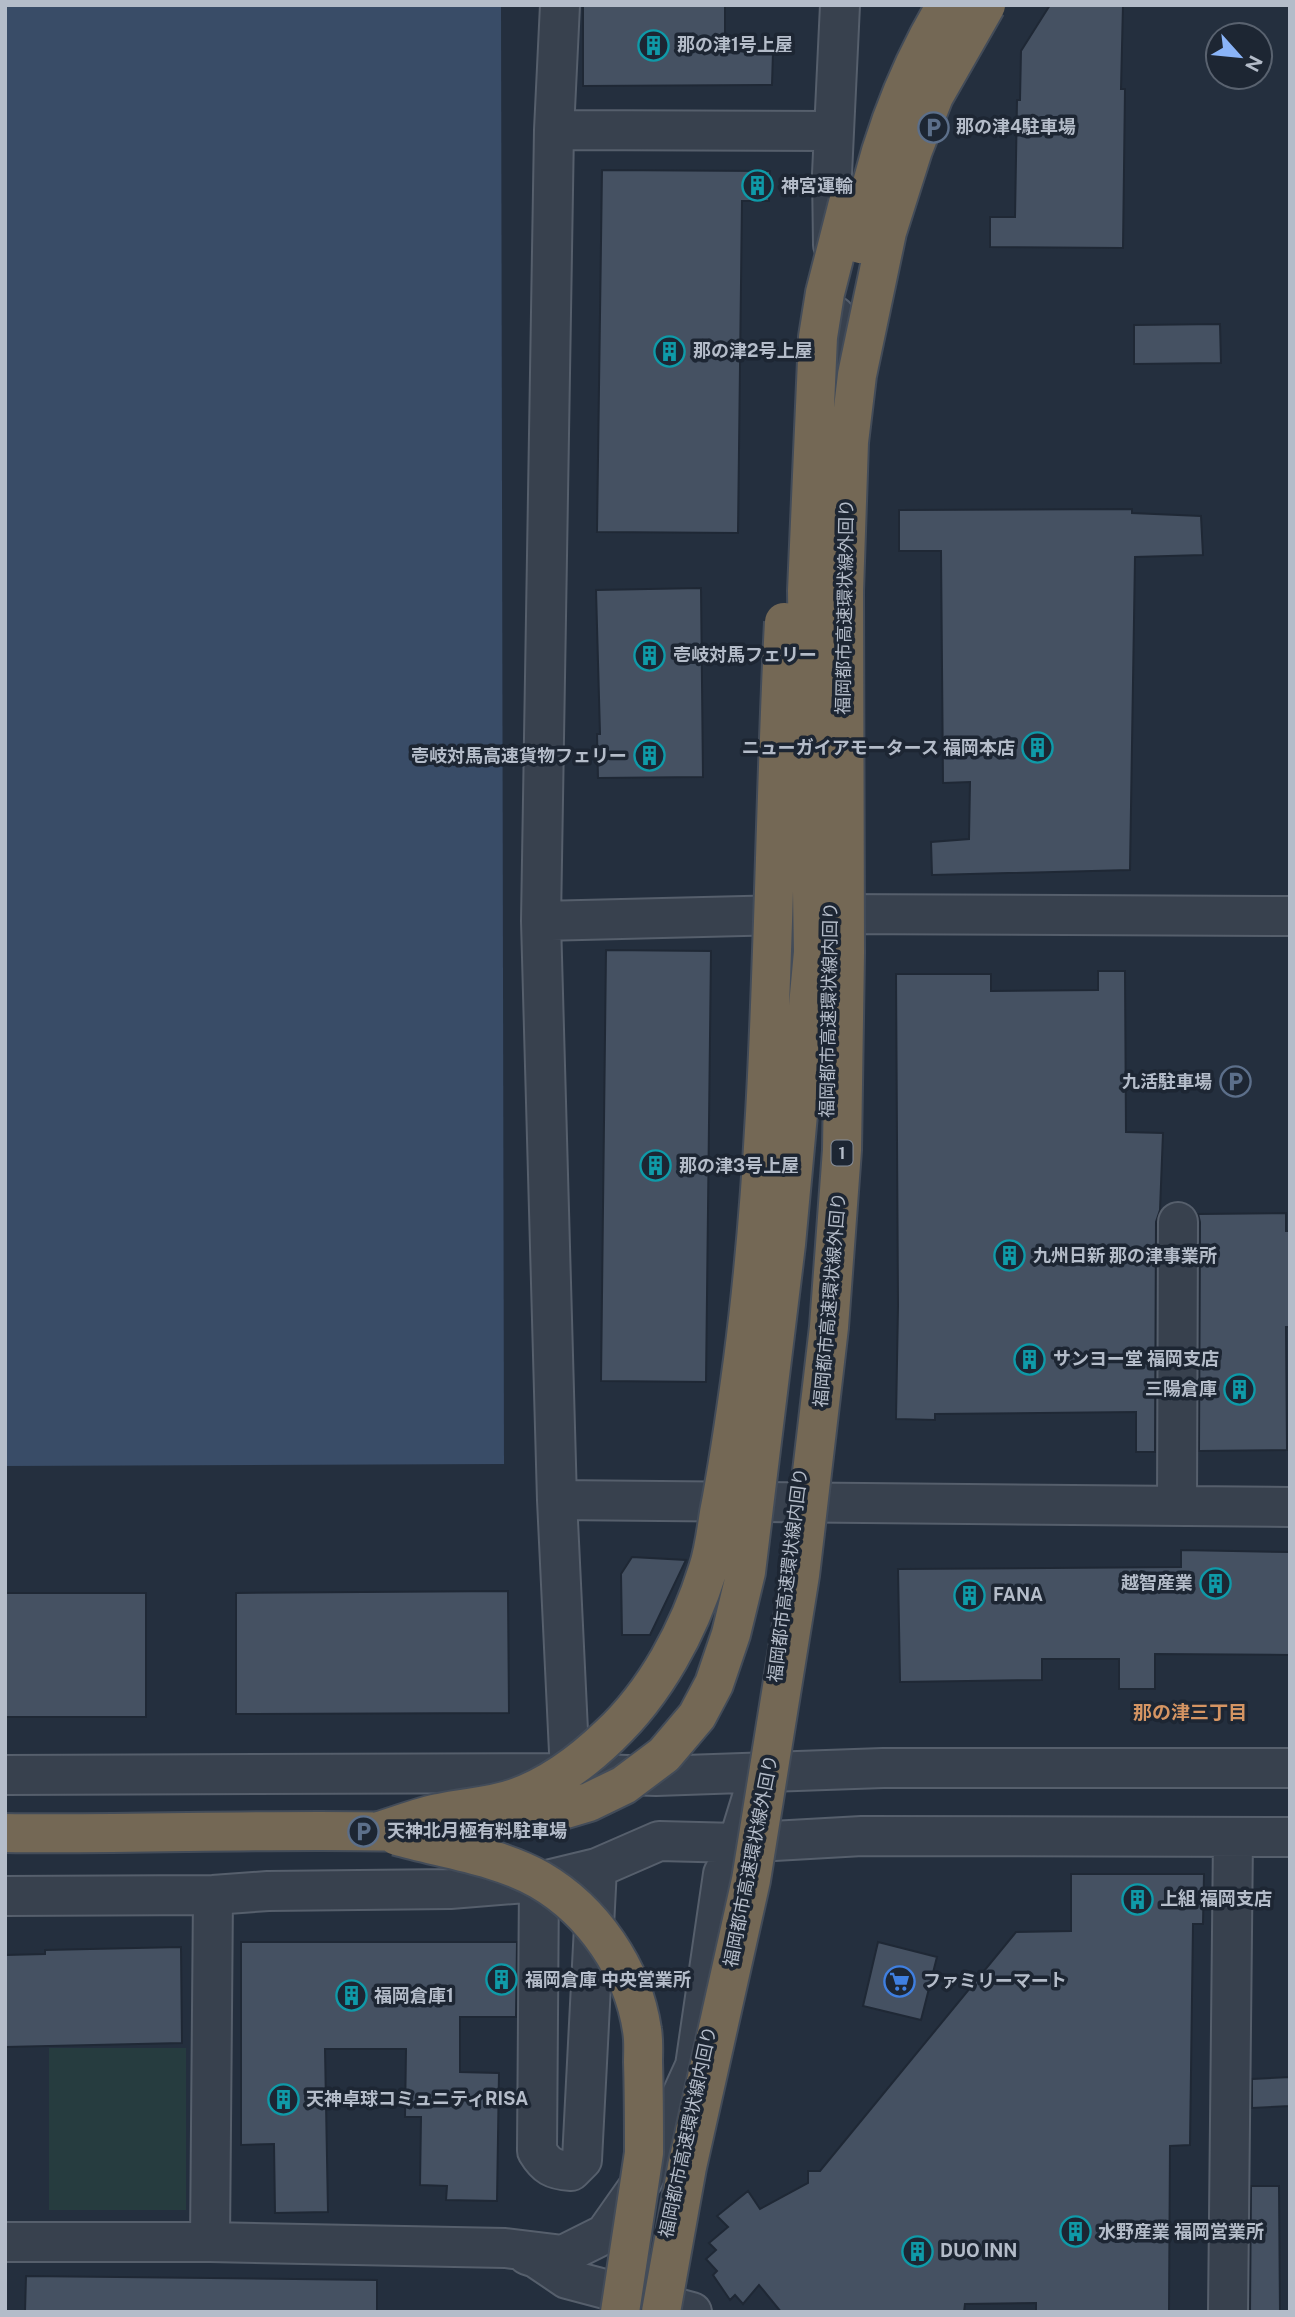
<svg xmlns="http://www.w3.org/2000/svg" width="1295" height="2317" viewBox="0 0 1295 2317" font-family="'Public Sans','Noto Sans JP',sans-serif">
  <rect width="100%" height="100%" fill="#242f3e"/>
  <path fill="#263c3f" d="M49,2048H186V2210H49Z"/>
  <path fill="#394c67" d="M5,5H501L504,1464L5,1466Z"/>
  <path fill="#455162" stroke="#1f2835" stroke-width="2" d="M583,5H725V51L773,52L772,85L583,86Z
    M1050,5H1123L1121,89H1125L1123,248L990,247V217H1015L1017,100H1020L1021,51Z
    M602,170L770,171L769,201H742L738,533L597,532Z
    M1220,324L1221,363L1134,364V325Z
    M1132,509V513L1201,516L1203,555L1135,557L1130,870L932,875L931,842L969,839L970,782L943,783L941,551H899V510Z
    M701,588L703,777L598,778L597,734H600L596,590Z
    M606,950L711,951L706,1382L601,1381Z
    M1098,971H1125L1126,1132L1163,1133L1160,1210L1156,1222L1155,1452H1136V1412L935,1414V1420L896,1419L898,1306L896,974H991V991L1098,990Z
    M1286,1213V1231H1290V1327H1286L1287,1450L1199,1451L1200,1222L1198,1214Z
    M1181,1550L1290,1552V1655L1155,1654V1689H1119V1659H1042V1680L900,1682L898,1569L1181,1567Z
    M632,1557L686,1560L650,1635H622L621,1574Z
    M508,1591L509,1713L236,1714V1593Z
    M5,1593H146V1717H5Z
    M1071,1874H1204L1203,1924H1193L1190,2145L1170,2146L1169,2312H1036V2303L965,2304L964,2312H781L759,2285L743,2304L735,2295L730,2300L713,2275L717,2271L706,2259L716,2250L709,2243L728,2227L717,2216L748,2191L760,2209L808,2183V2171H820L1016,1932L1071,1931Z
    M241,1942H517L516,2017H460V2072L499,2073L497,2201L446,2200L447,2186L420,2185L421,2117H405L406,2049H325L328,2212L275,2213L274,2144L241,2145Z
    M878,1942L937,1957L921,2020L863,2006Z
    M181,1947L182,2043L5,2047V1955L45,1954V1950Z
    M1290,2077V2106L1252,2108V2079Z
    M1251,2186H1279L1280,2312H1250Z
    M26,2276L377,2280V2312H25Z"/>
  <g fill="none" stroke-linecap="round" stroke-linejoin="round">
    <defs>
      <path id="minor" d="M560,5L554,130L541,921L557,1500L570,1773
        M554,130L833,131
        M833,245L832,174L840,5
        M835,316L838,437
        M541,921L829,914L1290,916
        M557,1500L1290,1507
        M1177,1506L1178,1222
        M5,1775L570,1773L656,1776L883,1768H1290
        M539,1882L537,2151C546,2166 553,2170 571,2171L582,2160L597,1868
        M5,1896L213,1895L268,1891L450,1889L539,1882L597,1868L659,1841L738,1843L862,1836L1290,1837
        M5,2242H210L505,2248L563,2255L605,2234L643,2180L695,2066L723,1874L738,1843L753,1794
        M210,2242L213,1895
        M527,2255L536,2258L567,2279L692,2312
        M1228,2312L1233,1837"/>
      <path id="highway" d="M5,1833C140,1835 276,1828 411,1832"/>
    </defs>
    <use href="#minor" stroke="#565f6c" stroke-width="42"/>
    <use href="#highway" stroke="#434c59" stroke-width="42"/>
    <use href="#minor" stroke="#38414e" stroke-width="38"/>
    <use href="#highway" stroke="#746855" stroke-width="38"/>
    <defs>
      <path id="highway-bridge" d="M860,244C872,161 903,77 946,5
        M379,1831C399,1825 419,1817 439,1813C465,1807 490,1807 515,1798C549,1786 583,1761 609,1736C656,1692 689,1630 708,1569C714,1551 716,1532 719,1513C729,1462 736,1412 743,1360C775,1116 771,868 784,622
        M413,1832L450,1819L552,1813L589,1802L624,1785L664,1755L697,1716L714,1684L731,1634L746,1572L786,1244L813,952L807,591L818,337L825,293L848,203
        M397,1836C443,1849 498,1856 540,1880C593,1911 633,1969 642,2030C644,2041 643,2052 643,2062C644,2093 644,2123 644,2153L620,2312
        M661,2312L687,2167L751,1880L800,1575L829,1327L842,1150L845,953L844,591L849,442L857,375L887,232L913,150L934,96L986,5"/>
    </defs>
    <use href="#highway-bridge" stroke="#434c59" stroke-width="42" stroke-linecap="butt"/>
    <use href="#highway-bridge" stroke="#746855" stroke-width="38"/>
  </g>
  <defs>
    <symbol id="building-ring" viewBox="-11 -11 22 22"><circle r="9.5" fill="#1d2633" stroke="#0f9aa8" stroke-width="1.5"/><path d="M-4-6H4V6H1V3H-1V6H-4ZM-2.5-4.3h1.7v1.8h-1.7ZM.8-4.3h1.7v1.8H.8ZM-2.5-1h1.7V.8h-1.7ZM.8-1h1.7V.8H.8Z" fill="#0f9aa8"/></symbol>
    <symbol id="parking-ring" viewBox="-11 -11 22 22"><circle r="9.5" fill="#1d2633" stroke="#5c6f8a" stroke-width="1.5"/><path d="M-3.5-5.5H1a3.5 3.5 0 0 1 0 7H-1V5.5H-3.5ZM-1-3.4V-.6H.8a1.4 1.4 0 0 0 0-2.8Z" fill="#5c6f8a"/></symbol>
    <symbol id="supermarket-ring" viewBox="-11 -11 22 22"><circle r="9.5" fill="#1d2633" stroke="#3f7fe0" stroke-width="1.5"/><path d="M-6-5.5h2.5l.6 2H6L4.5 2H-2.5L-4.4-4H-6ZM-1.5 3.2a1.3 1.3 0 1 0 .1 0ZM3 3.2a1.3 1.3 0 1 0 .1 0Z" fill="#3f7fe0"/></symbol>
  </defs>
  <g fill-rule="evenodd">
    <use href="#building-ring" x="636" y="28" width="35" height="35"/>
    <use href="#parking-ring" x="916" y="110" width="35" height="35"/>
    <use href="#building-ring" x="740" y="168" width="35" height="35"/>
    <use href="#building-ring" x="652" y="334" width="35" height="35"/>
    <use href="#building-ring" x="632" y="638" width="35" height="35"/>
    <use href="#building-ring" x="1020" y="730" width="35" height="35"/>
    <use href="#building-ring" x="632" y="738" width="35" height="35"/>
    <use href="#parking-ring" x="1218" y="1064" width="35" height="35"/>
    <use href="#building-ring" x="638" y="1148" width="35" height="35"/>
    <use href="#building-ring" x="992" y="1238" width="35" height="35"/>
    <use href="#building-ring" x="1012" y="1342" width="35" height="35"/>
    <use href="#building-ring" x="1222" y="1372" width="35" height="35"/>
    <use href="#building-ring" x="1198" y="1566" width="35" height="35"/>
    <use href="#building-ring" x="952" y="1578" width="35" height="35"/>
    <use href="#parking-ring" x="346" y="1814" width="35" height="35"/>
    <use href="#building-ring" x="1120" y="1882" width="35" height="35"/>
    <use href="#building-ring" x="484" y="1962" width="35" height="35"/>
    <use href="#supermarket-ring" x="882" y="1964" width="35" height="35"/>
    <use href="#building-ring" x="334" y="1978" width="35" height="35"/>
    <use href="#building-ring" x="266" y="2082" width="35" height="35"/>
    <use href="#building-ring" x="1058" y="2214" width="35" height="35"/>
    <use href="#building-ring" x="900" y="2234" width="35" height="35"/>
  </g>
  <g text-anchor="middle" stroke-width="7" stroke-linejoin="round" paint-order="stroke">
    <rect fill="#1d2633" stroke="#878f9c" stroke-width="2" x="831.5" y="1140.5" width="21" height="25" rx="5"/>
    <g font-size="16" font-weight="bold" fill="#b4bcc9">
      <text x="842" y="1159">1</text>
    </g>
    <g font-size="18" font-weight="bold" fill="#b4bcc9" stroke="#1d2633" text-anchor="start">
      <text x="677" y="51">那の津1号上屋</text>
      <text x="956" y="133">那の津4駐車場</text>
      <text x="781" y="192">神宮運輸</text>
      <text x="693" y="357">那の津2号上屋</text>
      <text x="673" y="661">壱岐対馬フェリー</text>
      <text x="1015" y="754" text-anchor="end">ニューガイアモータース 福岡本店</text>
      <text x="627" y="762" text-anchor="end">壱岐対馬高速貨物フェリー</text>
      <text x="1212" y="1088" text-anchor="end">九活駐車場</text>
      <text x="679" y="1172">那の津3号上屋</text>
      <text x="1033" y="1262">九州日新 那の津事業所</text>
      <text x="1053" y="1365">サンヨー堂 福岡支店</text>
      <text x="1217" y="1395" text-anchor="end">三陽倉庫</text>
      <text x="1193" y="1589" text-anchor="end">越智産業</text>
      <text x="993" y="1601">FANA</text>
      <text x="387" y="1837">天神北月極有料駐車場</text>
      <text x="1160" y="1905">上組 福岡支店</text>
      <text x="525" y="1986">福岡倉庫 中央営業所</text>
      <text x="923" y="1987">ファミリーマート</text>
      <text x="374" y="2002">福岡倉庫1</text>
      <text x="306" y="2105">天神卓球コミュニティRISA</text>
      <text x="1098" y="2238">水野産業 福岡営業所</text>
      <text x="940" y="2257">DUO INN</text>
    </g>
    <g font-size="18" fill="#b4bcc9" stroke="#1d2633">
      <text transform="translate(845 607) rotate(-89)" y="6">福岡都市高速環状線外回り</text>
      <text transform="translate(829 1010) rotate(-89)" y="6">福岡都市高速環状線内回り</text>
      <text transform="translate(830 1300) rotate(-85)" y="6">福岡都市高速環状線外回り</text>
      <text transform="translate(788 1575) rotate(-83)" y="6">福岡都市高速環状線内回り</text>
      <text transform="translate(751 1861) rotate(-79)" y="6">福岡都市高速環状線外回り</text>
      <text transform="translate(688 2132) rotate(-78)" y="6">福岡都市高速環状線内回り</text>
    </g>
    <g font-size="19" font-weight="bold" fill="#d59563" stroke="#1d2633">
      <text x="1190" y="1719">那の津三丁目</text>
    </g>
  </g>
  <rect width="1295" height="2317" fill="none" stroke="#b4bcc9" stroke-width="14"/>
  <g transform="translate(1239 56) rotate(117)"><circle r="33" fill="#1d2633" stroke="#59626f" stroke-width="2"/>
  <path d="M0-5L12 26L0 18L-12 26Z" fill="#8ab4f8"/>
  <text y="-10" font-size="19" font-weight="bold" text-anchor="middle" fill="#b4bcc9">N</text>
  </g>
</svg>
